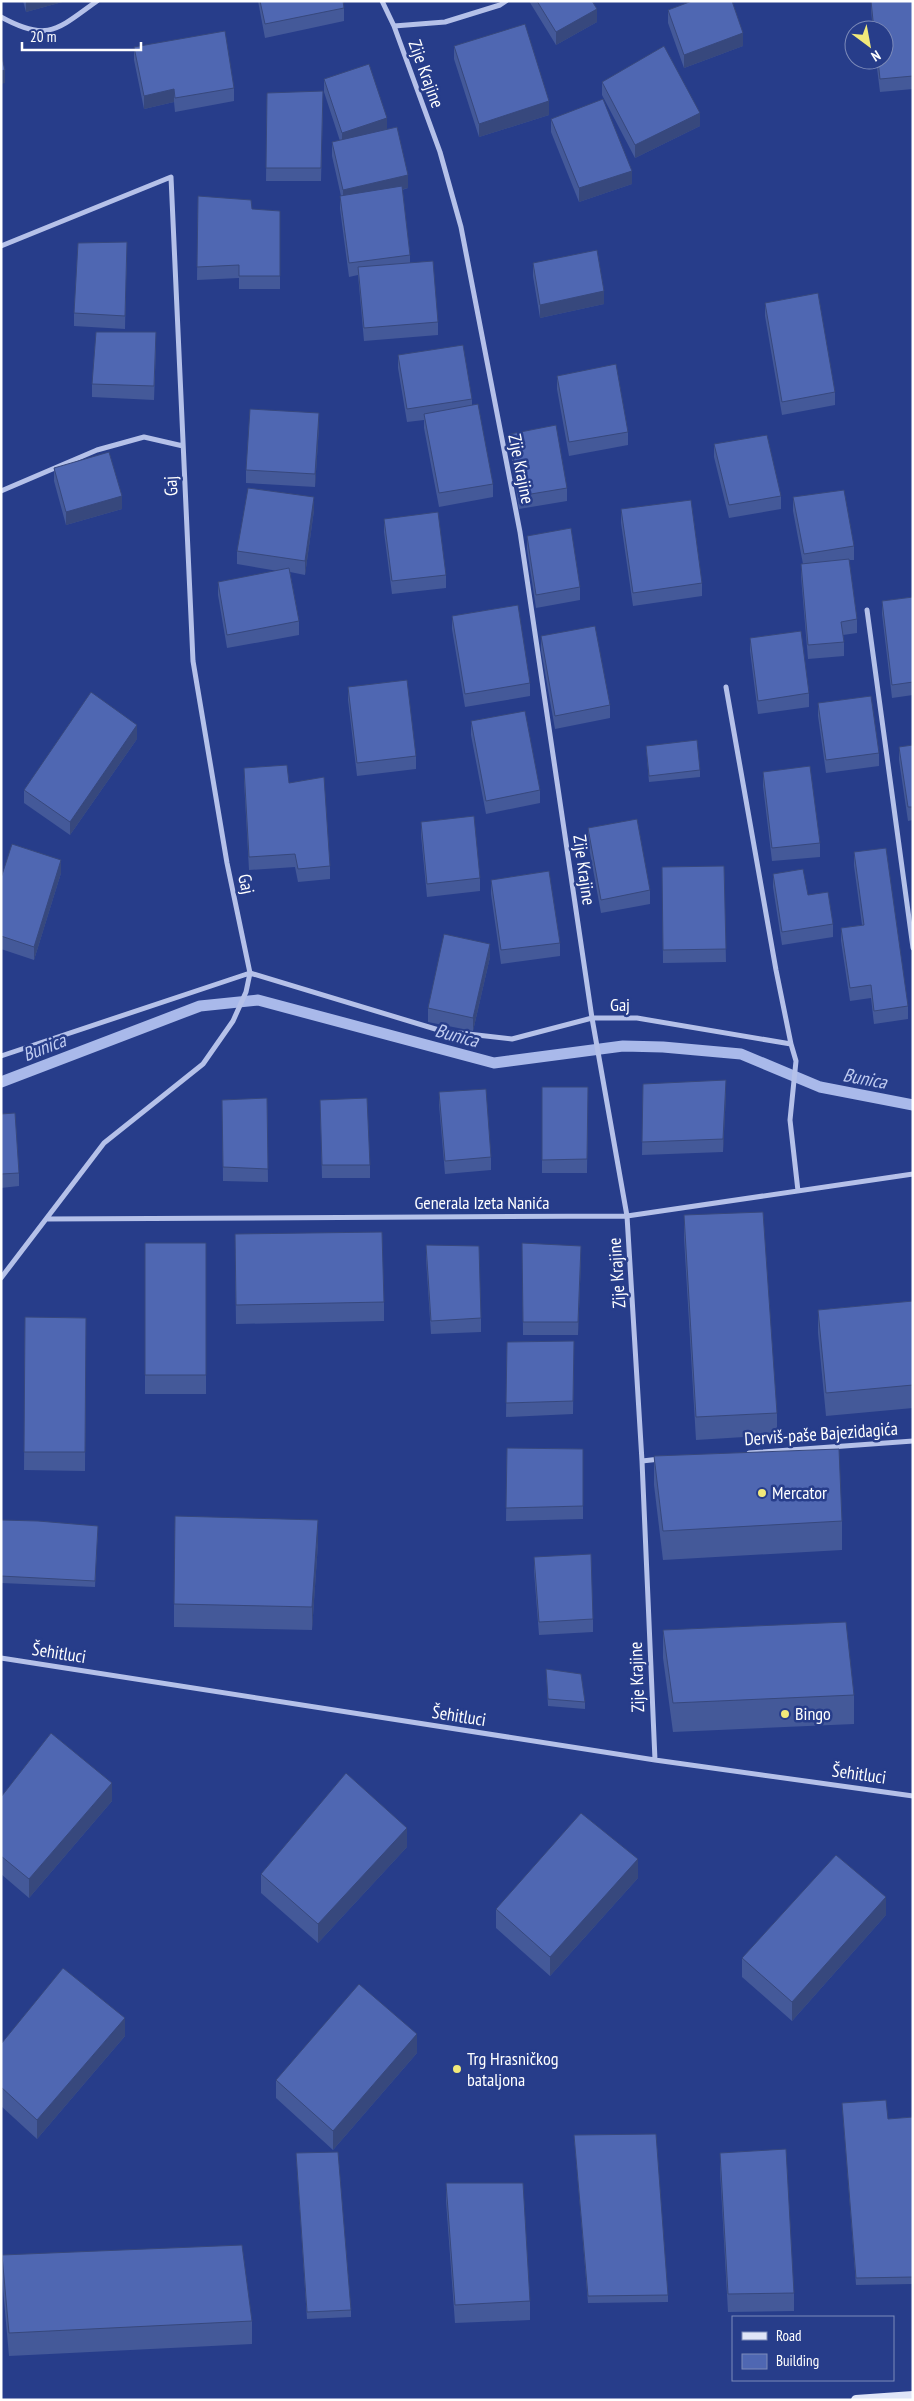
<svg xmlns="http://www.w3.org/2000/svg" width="914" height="2401" viewBox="0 0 914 2401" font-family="'PT Sans Narrow',sans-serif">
  <rect width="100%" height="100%" fill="#273d8a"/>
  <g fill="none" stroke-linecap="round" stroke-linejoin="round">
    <path stroke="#a9b9ea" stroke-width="11" d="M1,1082L200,1006L258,1000L494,1063L623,1046L663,1047L741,1054L820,1087L913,1105"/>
    <path stroke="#b5c1e9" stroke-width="5" d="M382,1L394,26L440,152L461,227L520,532L592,1018L627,1216L642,1461L655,1760
      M1,17C48,43 58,29 97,1
      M394,26L445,22L500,5L506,1
      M1,246L171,177L193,661L227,863L250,973L246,992L233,1021L203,1064L104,1143L1,1278
      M1,491L97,450L144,437L183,446
      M867,610L913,948
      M726,687L776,970L791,1044
      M1,1056L250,973L442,1031L512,1039L592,1018H637L791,1044L796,1061L790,1120L798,1191
      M47,1219L627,1216L913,1174
      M749,1453L913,1441
      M642,1461L660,1459
      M1,1658L655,1760L913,1796"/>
    <path stroke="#dfe5f8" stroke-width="10" d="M856,2400L913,2396"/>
  </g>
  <path fill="#445999" d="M23,1H66L26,12Z
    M258,1H343L344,8V21L265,38Z
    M529,1H592L597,22L556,45Z
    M871,1H913V89L880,92L876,60H884V30H873L871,11Z
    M668,10L743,46L684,68L668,23Z
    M454,46L549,115L479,137L454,59Z
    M134,47L234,88V101L175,112L174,102L144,109L134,60Z
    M324,79L387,129L408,188L402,190L410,255V263L438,322V335L364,341L358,275L349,277L340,209V196H341L332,156V142L340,141L324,92Z
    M602,82L700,126L635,158L602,95Z
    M267,93L323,104L321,181H266Z
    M551,119L632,184L579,202L551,132Z
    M198,196L252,209L280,211V289H239V278L197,280Z
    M127,242L125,329L74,326V313Z
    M533,263L604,304L540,318L533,276Z
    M765,303L835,392V405L782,415L765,316Z
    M156,345L154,400L92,397V384Z
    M398,355L472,399V406L493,484V497L439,507L424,428V420L407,422L398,368Z
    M557,376L628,432V445L569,456L557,389Z
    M319,426L315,487L246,483V470Z
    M510,434L567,488V501L519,509L510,447Z
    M714,444L781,496V509L729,518L714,457Z
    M54,468L122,509L66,525L54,481Z
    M793,497L854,546V560H849L857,619V633L843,635L844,642V656L808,659L801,577V564H803L793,511Z
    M621,509L702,583V596L633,606L621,523Z
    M314,510L305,575L290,572L299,621V635L227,648L218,595V582L278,571L237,564V551Z
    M384,519L446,575V588L392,594L384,532Z
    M527,536L580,587V600L536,608L527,549Z
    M913,597V695L892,698L882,614V601Z
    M452,616L530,683V696L465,707L452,629Z
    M541,636L610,705V718L555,729L541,650Z
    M750,638L809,693V707L758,714L750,651Z
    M348,687L416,756V769L357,776L348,700Z
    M818,703L879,753V766L826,773L818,716Z
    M471,721L540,790V803L486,814L471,735Z
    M137,739L70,835L24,803V790Z
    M913,745V820L908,821L899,760V747Z
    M646,746L700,770V777L649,782Z
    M244,768L289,783L330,866V879L298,882L295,867L249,870L244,781Z
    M763,772L820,843V857L772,861L763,786Z
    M421,822L480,878V891L427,897L421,835Z
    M588,828L650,890V904L601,913L588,842Z
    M854,852L908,1006V1019L874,1024L871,998L850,1001L841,941V928L862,925L854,866Z
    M724,866L726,962L663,963L662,867Z
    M61,873L34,960L1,949V878Z
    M773,874L808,895L833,924V937L782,945L773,887Z
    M491,880L560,943V956L501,964L491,894Z
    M490,957L473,1031L428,1022V1008Z
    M643,1084L726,1093L723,1152L642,1155Z
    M542,1087H588L587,1173H542Z
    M439,1092L491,1157V1170L445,1174L439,1105Z
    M267,1098L268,1182L223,1181L222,1100Z
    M320,1100L370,1165V1178H322Z
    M1,1114L19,1173V1186L1,1188Z
    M684,1215L777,1413V1435L696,1440L684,1238Z
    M145,1243H206V1394H145Z
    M522,1243L581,1260L578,1335H523Z
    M426,1245L481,1318V1332L431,1334L426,1259Z
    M235,1253L384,1302V1321L236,1324Z
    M913,1301V1408L826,1416L818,1333V1310Z
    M25,1317L86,1318L85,1471L24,1470Z
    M574,1341L573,1414L506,1417L507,1342Z
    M507,1448L583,1449V1519L506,1521Z
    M654,1456L842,1521V1550L663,1560L654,1485Z
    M1,1520L98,1526L95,1587L1,1583Z
    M318,1543L312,1630L174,1627V1604Z
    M534,1557L593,1619V1632L539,1635L534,1571Z
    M663,1630L854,1695V1724L673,1732L663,1658Z
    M546,1669L585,1702V1709L548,1706Z
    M1,1797L112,1801L29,1898L1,1874Z
    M407,1847L318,1943L261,1893V1874Z
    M638,1878L550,1976L496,1928V1909Z
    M886,1915L792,2021L742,1977V1958Z
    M125,2036L37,2139L1,2106V2044Z
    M417,2053L333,2150L276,2098V2080Z
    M842,2103L888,2119L913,2117V2284L856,2285Z
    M574,2135L668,2295V2302L588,2303Z
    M296,2153L351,2310V2317L307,2319Z
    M720,2153L794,2293V2311L728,2312L720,2171Z
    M446,2183L530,2301V2320L455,2323L446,2201Z
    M2,2255L252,2321V2344L9,2356L2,2278Z"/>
  <path fill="#37487d" d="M26,1H66L26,12Z
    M597,9V22L556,45V32Z
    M743,33V46L684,68V55Z
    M5,70V83L1,84V71Z
    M174,89V102L144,109V96Z
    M549,101V115L479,137V124Z
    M700,113V126L635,158V145Z
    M387,118V132L342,146V133Z
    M632,171V184L579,202V188Z
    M408,175V188L343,203V190Z
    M604,291V304L540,318V305Z
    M319,413V426L315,487V474Z
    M122,496V509L66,525V512Z
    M314,497V510L305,575V561Z
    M137,725V739L70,835V822Z
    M61,860V873L34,960V947Z
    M490,944V957L473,1031V1018Z
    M726,1080V1093L723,1152V1139Z
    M581,1246V1260L578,1335V1322Z
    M318,1520V1543L312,1630V1607Z
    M112,1783V1801L29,1898V1879Z
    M407,1828V1847L318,1943V1924Z
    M638,1859V1878L550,1976V1957Z
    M886,1897V1915L792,2021V2002Z
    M125,2018V2036L37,2139V2120Z
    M417,2034V2053L333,2150V2131Z"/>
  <path fill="#4f67b2" stroke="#37487d" d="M260,1H343L344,8L265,24Z
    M537,1H592L597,9L556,32Z
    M692,1H732L743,33L684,55L668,10Z
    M871,1H913V76L880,79L878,60H884V30H874Z
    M525,24L549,101L479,124L454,46Z
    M225,31L234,88L175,98L174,89L144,96L134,47Z
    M664,46L700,113L635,145L602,82Z
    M1,54L5,70L1,71Z
    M369,64L387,118L342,133L324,79Z
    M323,91L321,168H266L267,93Z
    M603,99L632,171L579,188L551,119Z
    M397,127L408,175L343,190L332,142Z
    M402,186L410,255L349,263L340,196Z
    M198,196L251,200L252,209L280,211V276H239V265L197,267Z
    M127,242L125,316L74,313L78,243Z
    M597,250L604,291L540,305L533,263Z
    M433,261L438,322L364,328L358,267Z
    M818,293L835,392L782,402L765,303Z
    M96,332H156L154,386L92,384Z
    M463,345L472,399L407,409L398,355Z
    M616,364L628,432L569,442L557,376Z
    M478,404L493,484L439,493L424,414Z
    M250,409L319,413L315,474L246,470Z
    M556,425L567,488L519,496L510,434Z
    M767,435L781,496L729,505L714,444Z
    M109,452L122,496L66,512L54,468Z
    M248,488L314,497L305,561L237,551Z
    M844,490L854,546L804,554L793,497Z
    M691,500L702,583L633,593L621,509Z
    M438,512L446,575L392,581L384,519Z
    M571,528L580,587L536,595L527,536Z
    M849,559L857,619L841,622L844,642L808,645L801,564Z
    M289,568L299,621L227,635L218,582Z
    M913,597V682L892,685L882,601Z
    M518,605L530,683L465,694L452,616Z
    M595,626L610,705L555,716L541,636Z
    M801,631L809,693L758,701L750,638Z
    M407,680L416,756L357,763L348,687Z
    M91,692L137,725L70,822L24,790Z
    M871,696L879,753L826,760L818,703Z
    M525,711L540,790L486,801L471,721Z
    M697,740L700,770L649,776L646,746Z
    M913,745V807H908L899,747Z
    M287,765L289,783L324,777L330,866L298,869L295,854L249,857L244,768Z
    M810,766L820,843L772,848L763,772Z
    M474,816L480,878L427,884L421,822Z
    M637,819L650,890L601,900L588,828Z
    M12,844L61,860L34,947L1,936V878Z
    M886,848L908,1006L874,1011L871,985L850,988L841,928L864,925L854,852Z
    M724,866L726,949L663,950L662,867Z
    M803,869L808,895L828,892L833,924L782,932L773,874Z
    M549,871L560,943L501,950L491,880Z
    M444,934L490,944L473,1018L428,1008Z
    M726,1080L723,1139L642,1142L643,1084Z
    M542,1087H588L587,1159L542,1160Z
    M486,1089L491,1157L445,1161L439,1092Z
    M267,1098L268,1169L223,1167L222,1100Z
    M367,1098L370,1165H322L320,1100Z
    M15,1113L19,1173L1,1174V1114Z
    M763,1212L777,1413L696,1417L684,1215Z
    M382,1232L384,1302L236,1305L235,1234Z
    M145,1243H206V1375H145Z
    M522,1243L581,1246L578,1322H523Z
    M426,1245L479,1246L481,1318L431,1321Z
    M913,1301V1385L826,1393L818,1310Z
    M25,1317L86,1318L85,1452H24Z
    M574,1341L573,1401L506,1403L507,1342Z
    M507,1448L583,1449V1506L506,1508Z
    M839,1449L842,1521L663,1531L654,1456Z
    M175,1516L318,1520L312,1607L174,1604Z
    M1,1520L38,1521L98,1526L95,1581L1,1576Z
    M591,1554L593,1619L539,1622L534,1557Z
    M846,1622L854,1695L673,1703L663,1630Z
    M546,1669L581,1674L585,1702L548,1699Z
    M51,1733L112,1783L29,1879L1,1856V1797Z
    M346,1773L407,1828L318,1924L261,1874Z
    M581,1813L638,1859L550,1957L496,1909Z
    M836,1855L886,1897L792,2002L742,1958Z
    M63,1968L125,2018L37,2120L1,2087V2044Z
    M359,1984L417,2034L333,2131L276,2080Z
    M886,2100L888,2119L913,2117V2277L856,2278L842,2103Z
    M656,2134L668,2295L588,2296L574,2135Z
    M786,2149L794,2293L728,2294L720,2153Z
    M338,2152L351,2310L307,2312L296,2153Z
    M446,2183H523L530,2301L455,2305Z
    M242,2245L252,2321L9,2333L2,2255Z"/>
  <g fill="#f2e97a" stroke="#273d8a" stroke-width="2">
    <circle cx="762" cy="1493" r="5"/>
    <circle cx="785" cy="1714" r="5"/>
    <circle cx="457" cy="2069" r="5"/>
  </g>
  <g text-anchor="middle" stroke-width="5" stroke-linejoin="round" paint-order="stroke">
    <g font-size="18" fill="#fff" stroke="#273d8a">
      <text transform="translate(426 74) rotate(70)" y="6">Zije Krajine</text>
      <text transform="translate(521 469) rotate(79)" y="6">Zije Krajine</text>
      <text transform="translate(171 486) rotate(-93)" y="6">Gaj</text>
      <text transform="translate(584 870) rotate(82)" y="6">Zije Krajine</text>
      <text transform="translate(246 884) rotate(78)" y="6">Gaj</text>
      <text x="620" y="1011">Gaj</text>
      <text x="482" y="1209">Generala Izeta Nanića</text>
      <text transform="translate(617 1273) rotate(-94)" y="6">Zije Krajine</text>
      <text transform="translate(821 1434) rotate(-4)" y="6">Derviš-paše Bajezidagića</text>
      <text transform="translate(59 1653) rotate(9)" y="6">Šehitluci</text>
      <text transform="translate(637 1677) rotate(-92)" y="6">Zije Krajine</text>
      <text transform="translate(459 1716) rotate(9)" y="6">Šehitluci</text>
      <text transform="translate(859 1774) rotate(8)" y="6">Šehitluci</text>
    </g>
    <g font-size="18" fill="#fff" stroke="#273d8a" text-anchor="start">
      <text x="772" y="1499">Mercator</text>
      <text x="795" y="1720">Bingo</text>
      <text x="467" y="2065">Trg Hrasničkog<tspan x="467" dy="21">bataljona</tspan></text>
    </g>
    <g font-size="19" font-style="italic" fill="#c0ccf1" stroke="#273d8a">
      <text transform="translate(457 1035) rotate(15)" y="7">Bunica</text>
      <text transform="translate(44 1047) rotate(-21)" y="7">Bunica</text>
      <text transform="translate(865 1078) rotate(11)" y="7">Bunica</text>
    </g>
  </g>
  <rect width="914" height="2401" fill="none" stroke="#ffffff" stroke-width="5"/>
  <rect x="732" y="2316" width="162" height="65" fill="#273d8a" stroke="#7d8bb9"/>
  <rect x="742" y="2332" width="25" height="8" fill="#dfe5f8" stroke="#7d8bb9"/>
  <text x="776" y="2341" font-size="15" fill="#ffffff">Road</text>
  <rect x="742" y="2354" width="25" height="15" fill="#4f67b2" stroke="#7d8bb9"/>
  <text x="776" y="2366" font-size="15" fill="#ffffff">Building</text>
  <g transform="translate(869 45) rotate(148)"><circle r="24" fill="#273d8a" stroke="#7d8bb9"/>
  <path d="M0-4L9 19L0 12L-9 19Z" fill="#f2e97a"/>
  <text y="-8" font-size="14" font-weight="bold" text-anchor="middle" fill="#ffffff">N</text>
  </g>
  <path d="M22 42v8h119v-8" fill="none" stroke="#ffffff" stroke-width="2.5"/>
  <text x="30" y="42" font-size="15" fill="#ffffff" stroke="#273d8a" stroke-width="4" paint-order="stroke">20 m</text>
</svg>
